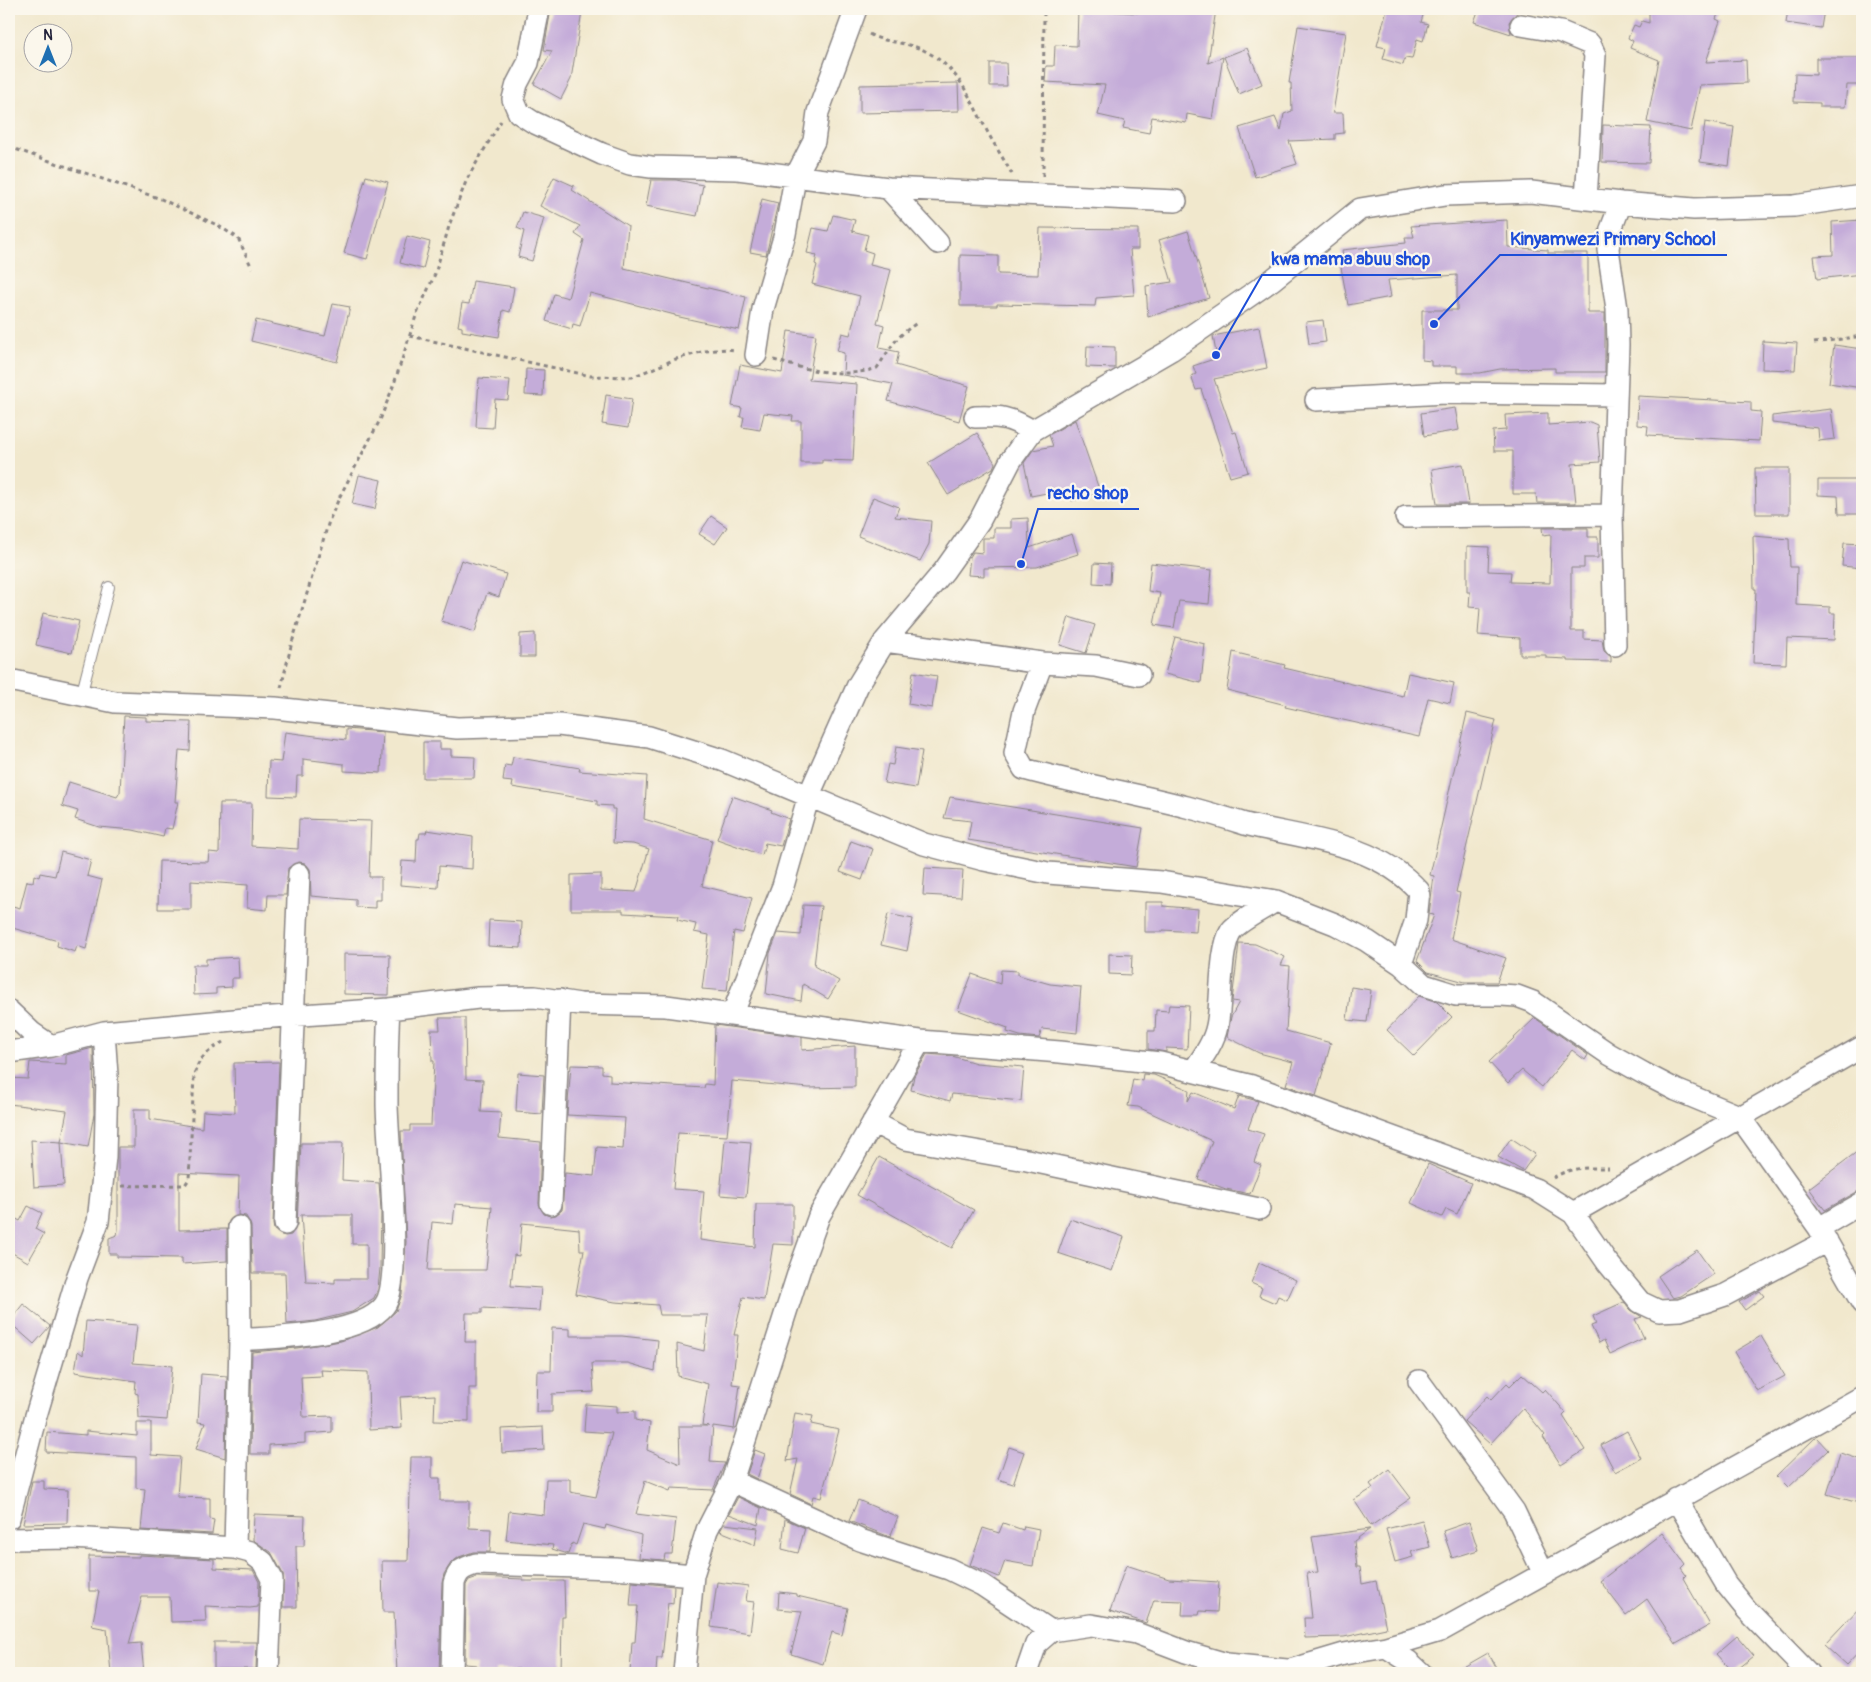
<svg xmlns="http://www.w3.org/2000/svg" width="1871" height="1682" viewBox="0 0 1871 1682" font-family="Pangolin,sans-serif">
  <rect width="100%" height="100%" fill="#fbf7ec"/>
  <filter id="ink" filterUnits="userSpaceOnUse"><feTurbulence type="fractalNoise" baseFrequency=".02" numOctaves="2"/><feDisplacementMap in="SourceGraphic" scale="10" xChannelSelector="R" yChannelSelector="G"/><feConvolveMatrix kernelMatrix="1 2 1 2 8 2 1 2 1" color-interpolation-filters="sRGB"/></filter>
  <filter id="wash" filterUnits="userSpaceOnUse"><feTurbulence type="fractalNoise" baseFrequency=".0096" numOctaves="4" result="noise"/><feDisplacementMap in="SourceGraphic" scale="20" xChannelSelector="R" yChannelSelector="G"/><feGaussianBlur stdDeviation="1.12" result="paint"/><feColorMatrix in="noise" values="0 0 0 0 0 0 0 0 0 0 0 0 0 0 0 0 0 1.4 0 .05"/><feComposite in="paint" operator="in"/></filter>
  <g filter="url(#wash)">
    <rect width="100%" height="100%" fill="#f1e8cd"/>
    <g id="blocks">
      <path fill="#c4acd9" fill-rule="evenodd" d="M551,9L582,12L571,79L561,99L534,84L552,51L544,50Z
        M1078,9H1106V11L1138,13V9H1216L1208,63L1223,57L1213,119L1187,114L1186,123L1152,117L1149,133L1123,128L1125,121L1098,115L1105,85L1045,82L1046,66H1054L1055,45L1077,46Z
        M1387,9H1412L1424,12L1421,22L1428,24L1423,41L1417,39L1412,59L1405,58L1403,65L1383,59L1386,48L1377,46Z
        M1479,9H1520L1509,22L1511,34L1474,22Z
        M1649,9H1699L1718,14L1716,19L1720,21L1706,62L1746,60L1747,83L1700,85L1691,131L1647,122L1659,60L1630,48L1633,41L1628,38L1634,25L1639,27L1642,21L1649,23Z
        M1788,9L1824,10L1821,28L1786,23Z
        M1298,26L1346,33L1333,113H1343L1344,133L1335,134V139L1289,141L1297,164L1255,177L1239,128L1275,117L1281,131L1284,114L1292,111L1291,83H1289Z
        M1247,48L1262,84L1239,94L1224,57Z
        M1816,58H1861V85H1847L1845,107H1820V103L1794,102L1795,74L1816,75Z
        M990,63H1006L1007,86H990Z
        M958,83L959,111L860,113V85Z
        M1705,122L1734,127L1729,166L1700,162Z
        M1603,125L1651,127L1649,163L1602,162Z
        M366,176L388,182L367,259L344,253Z
        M554,177L574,186L572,190L628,226L624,268L746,297L739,330L675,316V315L590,293L580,326L573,324L572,329L546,321L554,294L568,298L584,240L575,234L580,226L540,206Z
        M651,180H676L703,185L697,216L646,206Z
        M762,199L778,203L766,255L750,252Z
        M523,212L544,218L532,261L518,257L524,231L517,228Z
        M833,215L855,220L852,231L868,235L864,250L873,253L870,265L891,270L877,323L884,325L879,348L899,352L896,365L969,386L959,421L888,401L893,384L843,375L844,353L837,351L842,333L850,335L860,296L812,284L817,265L815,264L817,255L807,253L813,228L828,231Z
        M1507,220L1508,247L1548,250V253H1588V313H1605V372H1555V368L1500,369L1480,373H1457V366H1431V361L1422,360V310H1457V275L1388,280L1391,297L1348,305L1340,262H1344L1342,250L1406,243L1405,237H1414L1411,226Z
        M1862,220V274L1817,279L1814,256L1833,255L1832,222Z
        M1040,228L1138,229V249H1130L1134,295L1096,298L1095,306L997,304V306H960V255L998,256V274L1038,275Z
        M1188,231L1209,298L1148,317L1146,286L1172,282L1159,240Z
        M407,236L430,242L423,269L400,263Z
        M473,281L514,287L510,312L503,310L499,337L462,331V327L458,326L462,303L469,304Z
        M333,304L350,307L337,362L251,341L256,320L325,336Z
        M1323,320L1326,342L1309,344L1306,322Z
        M1259,327L1267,368L1214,379L1233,433L1236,432L1248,472L1230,477L1201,389L1196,390L1191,376L1196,374L1193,366L1217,358L1213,336Z
        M788,331L816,335L809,380L857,384L853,461L822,460V463H801V421H792L793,416L764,413L760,430L742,427L744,417H740L742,408L732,406L740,365L782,373Z
        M1763,341L1797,343L1795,370L1762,369Z
        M1834,345L1862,349V388L1829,383Z
        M1087,346L1115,347V368L1086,367Z
        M526,369L544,370L543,396L525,395Z
        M479,378L510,380L508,400L495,399L493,428L476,427Z
        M606,395L632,399L628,428L602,424Z
        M1638,396L1751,402V411L1761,412L1759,441L1647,435L1648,426L1637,425Z
        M1455,408L1459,430L1424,436L1421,413Z
        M1831,409L1835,439L1819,441L1818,428L1772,423V416Z
        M1548,413V425L1590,422L1597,425L1600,462L1572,464L1576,503H1537L1536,494H1513V451H1494L1493,431L1506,430L1505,415Z
        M1075,420L1100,492L1072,501L1068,489L1031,496L1024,463L1033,450L1053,446L1049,435Z
        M977,433L995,463L993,468L948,495L928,463Z
        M1463,464L1469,504H1437L1432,469Z
        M1755,468H1789V514H1756Z
        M359,475L381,480L375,509L352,504Z
        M1818,480H1862V514H1839L1838,496L1818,495Z
        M873,497L899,507L895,517L931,521L929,544L920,561L858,536Z
        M711,516L727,527L715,544L699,534Z
        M1028,518L1029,548L1072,534L1078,554L1037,567L984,568V576L968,575L970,557L973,552L983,553V538H994V528H1011V519Z
        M1542,528H1588V537H1598V558H1584V568H1571V631H1584V639L1602,640L1604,651L1611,657V662L1567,661V659L1546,658V655H1520V638L1478,635L1480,608L1469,607L1470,592H1467V546L1489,547L1488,571L1511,572L1510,582L1550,583L1551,534L1543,535Z
        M1753,536L1789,539L1790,567H1797L1796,605L1830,607V613H1835L1834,640L1787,638L1786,664L1753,663L1756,589H1754Z
        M1844,543L1862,544V568L1842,566Z
        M461,560L506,574L499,597L487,593L475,632L441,621Z
        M1094,563L1111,564L1110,584L1093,583Z
        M1151,563L1212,570L1209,604L1179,601L1174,628L1154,625L1160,593L1148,591Z
        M43,613L79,621L72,653L36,645Z
        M1069,617L1095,625L1086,653L1060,645Z
        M535,633V657H520V634Z
        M1175,637L1205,644L1201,683L1165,674Z
        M1233,652L1285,665L1284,668L1403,696L1408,673L1454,683L1450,703L1428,698L1419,737L1285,707L1286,705L1227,690Z
        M913,672L937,676L932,708L908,704Z
        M1467,713L1496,720L1456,892L1460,893L1451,939L1506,958L1497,982H1465L1428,972L1417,961L1434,915L1429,914L1434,876L1430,875Z
        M124,716L146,717V721L191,722L190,751L179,750L175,802H178L172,829L165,828L163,837L133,830L99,827L75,819L78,811L62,806L69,782L117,797L120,792Z
        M346,729L383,732L381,773L344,771V764L303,759V776H297L296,797L268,796L269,761L281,762L285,732L346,740Z
        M423,742H440V749H451V756L475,757L474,778H423Z
        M896,747L922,751L916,788L884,783L888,764L893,765Z
        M513,757L580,768L579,771L647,776L644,819L712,840L702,886L752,898L743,933L734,931L727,991L702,989L709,935L694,932L696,924L677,920L678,916L623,913V910H571V875L601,874V890L636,892L649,849L633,844L613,843L615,809H612V806L597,805V801L512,787L513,782L503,781L505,765L511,766Z
        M732,796L772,810L771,812L789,819L781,846L765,843L762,855L717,839Z
        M950,797L1143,828L1136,867L968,840L971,821L944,818Z
        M220,803H252L251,846L298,849L299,819L371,821L369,877H381V900H375V908L356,907V900L311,896L310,869L305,863L299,862L288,868L286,895H268L267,910L247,908L248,885L191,881V909H158L159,861L208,862L209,852L219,853Z
        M427,830L473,837L472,869L439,866L438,888L400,885L402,861L416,862L417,839H419L420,833H426Z
        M851,841L873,849L862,880L840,872Z
        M61,852L91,860L87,876L102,880L86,949L77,946L75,952L57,946L58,941L9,927V905L20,908L27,881L33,882L34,875L39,877L40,873L55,876Z
        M925,868L963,870L961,897L923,895Z
        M1145,902H1163V906L1198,909L1196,932L1163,930V932H1145Z
        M803,905L821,906L814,966L839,981L828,999L803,984L801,1001L766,994L770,953L778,933L801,935Z
        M888,914L913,919L907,951L881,945Z
        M489,920L522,922L521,948L488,946Z
        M1239,943L1255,944L1285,957L1281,965L1290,966L1286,1031L1331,1043L1316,1096L1286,1085L1293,1062L1259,1053L1227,1037L1231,1017L1239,1002L1232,1001Z
        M344,954L390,955L389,995L344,994Z
        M1109,954L1132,955L1131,975L1109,974Z
        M238,957L239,978H232V987L216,988V994L194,995L193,965H206V959Z
        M1001,970L1018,971V975L1050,984L1081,987L1077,1033L1042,1029L1039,1038L1020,1036L1007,1032L1008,1028L958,1010L972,974L1000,984Z
        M1351,987L1371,990L1367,1022L1347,1020Z
        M1419,996L1437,1002L1452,1017L1414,1056L1387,1030Z
        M1169,1005L1189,1006L1187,1049L1166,1048V1052L1148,1049V1031H1155L1156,1010L1168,1011Z
        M439,1018H465L466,1079L483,1080L481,1112L501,1113L499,1138L541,1142L539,1204L544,1214L550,1216L556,1215L562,1210L565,1173L594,1176L597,1147L623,1149L625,1118L567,1115L571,1065L602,1066V1073L610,1074V1082L704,1088L705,1084L713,1085L715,1025L802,1037V1050L855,1046V1087L809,1088L732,1081L727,1136L678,1133L673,1189L704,1191L700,1240L755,1247L756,1204H793V1245L773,1244L764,1300L743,1297L734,1335H738L732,1384L740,1385L734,1429L713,1426L710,1462L725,1463L713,1490L671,1488L670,1491L645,1481L636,1514L676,1519L672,1554H665L664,1560L639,1558L641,1535L606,1525L605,1529L583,1524L576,1545L572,1543L568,1554L552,1549L553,1545L506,1540L509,1511L544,1515L546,1479H570V1492L596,1497L612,1433L584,1431L586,1404L617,1406V1412L635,1411V1420L650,1423L647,1450L680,1464L679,1426H709L702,1425L708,1384L678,1376L677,1344L704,1351L708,1315H660L658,1305L615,1302L576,1294L584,1250H580L579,1229L522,1223L519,1256L514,1255L511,1286L541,1288L539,1311L482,1308V1313H466L465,1342H476V1388H469V1422L434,1421L435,1395L400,1397L402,1428L369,1430L368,1372L321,1370L322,1376L301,1377L303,1417L332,1416V1432L305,1434V1443L269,1445V1454H250L252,1352L297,1348L341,1341L378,1327L396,1311L402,1294L406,1242L401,1131H410V1125H431L434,1061H432L431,1030H440ZM455,1204L492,1207L486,1270H428L432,1222L453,1224Z
        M1535,1018L1588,1055L1585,1060L1572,1050L1542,1087L1522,1070L1508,1083L1489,1062Z
        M93,1048L94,1114L88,1147L61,1142L64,1185L34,1187L31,1140L61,1142L67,1111L9,1104V1078L28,1079L30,1062L66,1064V1055Z
        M927,1054L952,1056L976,1063L1024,1067L1021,1101L952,1094L950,1101L911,1090L914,1076Z
        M279,1062L273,1224L274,1230L285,1236L291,1235L297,1225L301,1143H343L342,1180L379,1183L381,1210L380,1268L378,1289L374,1298L352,1312L315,1321L287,1324L285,1273H252L251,1226L246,1216L238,1215L239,1176L179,1173V1230L227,1229V1261L182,1264V1258L117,1257V1254H109V1238L117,1235L118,1230V1147H134V1109H150V1119L202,1128L203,1111L235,1113L234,1063ZM301,1215H352V1244H367V1279H335V1283L306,1282Z
        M518,1073L544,1075L542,1114L516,1112Z
        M1143,1074L1154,1075L1189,1090L1188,1101L1193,1092L1234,1109L1239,1096L1258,1101L1248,1129L1264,1134L1254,1162L1261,1165L1250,1194L1226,1189L1198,1179L1212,1141L1138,1107L1128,1106L1133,1079L1142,1081Z
        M1511,1138L1535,1154L1523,1171L1498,1157Z
        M725,1140L751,1142L746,1197L720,1195Z
        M1862,1148V1189L1825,1210L1809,1188Z
        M879,1157L974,1210L952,1248L857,1195Z
        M1428,1164L1471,1183L1457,1214L1446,1209L1442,1217L1411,1203Z
        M28,1206L42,1213L35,1229L44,1234L28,1262L9,1251V1215L20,1221Z
        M1070,1219L1124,1237L1112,1271L1058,1253Z
        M1697,1250L1714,1274L1681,1296L1673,1298L1658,1276Z
        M1259,1263L1296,1280L1287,1300L1278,1296L1275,1303L1259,1296L1262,1288L1251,1283Z
        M1760,1291L1764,1296L1745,1310L1739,1302Z
        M1624,1302L1631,1310L1642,1317L1635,1319L1644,1338L1610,1354L1604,1340L1599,1343L1591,1326L1596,1324L1593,1316Z
        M23,1304L50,1326L34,1344L9,1322Z
        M86,1321L137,1325L133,1363L172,1366L167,1420L139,1418L138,1394L135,1393L136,1381L75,1372L78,1351L83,1355Z
        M552,1328L570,1329V1336H622L658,1340L655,1371L628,1363H592L594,1392L552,1394V1412H536L537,1371H551Z
        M1761,1336L1785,1376L1757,1391L1734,1352Z
        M201,1374L227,1376L225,1458L196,1449L205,1423L198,1422Z
        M1522,1374L1542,1392L1545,1389L1566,1413L1563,1416L1585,1450L1561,1465L1543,1437L1545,1435L1523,1408L1490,1444L1464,1421L1487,1396L1491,1400L1507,1383L1510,1386Z
        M795,1413L813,1416L811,1424L839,1430L821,1498L813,1496L811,1504L790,1494L798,1459L787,1461Z
        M137,1423H151V1455L180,1457L177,1497L210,1498V1519L214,1520L212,1534L141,1530L145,1489L136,1488V1457L46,1452L47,1432L86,1435V1431L137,1436Z
        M543,1427L544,1450L502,1453L501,1429Z
        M1627,1431L1641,1458L1615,1472L1601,1445Z
        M1816,1437L1828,1450L1788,1488L1776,1476Z
        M1009,1447L1024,1452L1013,1484L998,1479Z
        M755,1450L765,1454L757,1479L747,1474Z
        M1840,1453L1862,1460V1504L1827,1494Z
        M411,1457H432V1478H440V1501H469V1528L491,1529L490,1552H473L459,1557L451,1563L444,1574L442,1583L439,1673H397L394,1612H383L382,1561H408Z
        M1389,1469L1411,1498L1371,1526L1354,1500L1373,1488L1370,1484Z
        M32,1481H44V1489L68,1490L67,1523L23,1524Z
        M738,1497L761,1508L758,1525L729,1514Z
        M858,1500L898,1517L890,1537L849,1521Z
        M254,1514L305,1516L304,1546H296L297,1607H283V1574L271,1552L253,1540Z
        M785,1519L805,1528L798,1553L782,1549Z
        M1422,1520L1430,1547L1411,1552L1413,1557L1395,1562L1386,1529Z
        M1469,1522L1478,1550L1452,1558L1443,1531Z
        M1003,1523L1023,1530L1024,1526L1039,1529L1033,1566L1005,1561L999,1577L970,1565L983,1528L999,1533Z
        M724,1524L758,1528L755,1545L720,1531Z
        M1370,1529L1354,1541L1357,1567H1360L1362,1584L1376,1581L1386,1628L1344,1637L1305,1638L1304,1618H1312L1307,1573L1318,1572L1312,1537Z
        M1662,1533L1685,1564L1681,1568L1686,1575L1683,1578L1710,1625L1676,1644L1647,1599L1626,1615L1600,1581Z
        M139,1555L214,1559V1568L253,1570L259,1582L258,1607L250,1608L205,1606L206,1621L171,1622L170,1597H142L129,1644L141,1643L144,1673H111L107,1629L92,1626L99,1591H89V1556L139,1557Z
        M1126,1565L1169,1579L1219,1582L1217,1612L1200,1611L1199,1615H1182L1183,1601L1154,1600L1146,1623L1110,1611Z
        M478,1577L523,1579V1581H564L565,1617H562L561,1673H535V1669H495V1673H476L477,1665L465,1664L466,1585L469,1580Z
        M632,1582L674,1586L673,1604L668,1603L662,1658H657L656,1673H630L632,1642H635L638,1606H630Z
        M717,1582L748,1586L746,1601L754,1602L750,1633L711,1627Z
        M779,1592L797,1594V1596L848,1608L842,1635L832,1632L823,1664L791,1654L802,1611L778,1609Z
        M1862,1605V1648L1846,1665L1824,1645Z
        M1737,1636L1754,1656L1733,1673L1716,1654Z
        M214,1642H257L256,1669H214Z
        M1488,1653L1499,1673H1453Z"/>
    </g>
  </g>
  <g filter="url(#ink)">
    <use href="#blocks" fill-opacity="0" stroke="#8a8584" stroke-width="1"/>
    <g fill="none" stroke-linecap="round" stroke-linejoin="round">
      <defs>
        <path id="service" d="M81,696L109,587"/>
        <path id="minor" d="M539,9L528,63L517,84L513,99L519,113L533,122L602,154L630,164L651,167L738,169L888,188L938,243
          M1521,25L1561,32L1590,44L1595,55L1586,199
          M888,188L1176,201
          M756,355L763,309L785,234L795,178L814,141L818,112L856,9
          M1316,400L1445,393L1615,395
          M975,417C1000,416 1010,417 1032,431
          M1406,517L1612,515
          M885,641L1042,663L1096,666L1139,675
          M1615,645L1612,515L1618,345L1617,309L1608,249L1611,229L1621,203
          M1042,663L1024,711L1015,753L1024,769C1078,784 1133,793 1187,807C1206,812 1226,818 1245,824C1306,839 1375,842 1419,891L1416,920L1401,964
          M9,680L115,702L275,708L457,728L559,725L649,737L722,760L924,844L984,860L1048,873L1161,882L1276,901L1335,924L1367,941L1401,964L1424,985L1456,995H1501L1517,996L1533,1002L1609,1054L1643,1073L1676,1090L1739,1116L1819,1228L1862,1303
          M9,1011L32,1033L51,1046
          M733,1013L783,886L809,795L858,685L885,641L944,571L980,520L1011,460L1032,431L1171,350L1272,280L1360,209L1445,195L1531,192L1621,203L1694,209L1794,206L1862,196
          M9,1052L51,1046L104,1032L245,1019L389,1009L478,998L535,997L580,1004L666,1006L920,1041L1060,1052L1160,1063L1252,1086L1535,1189L1573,1213L1607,1262L1640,1302L1659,1311L1680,1310L1725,1295L1827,1241
          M1194,1070C1203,1057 1214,1042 1217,1026C1222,1004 1219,950 1231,931C1239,921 1264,908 1276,901
          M873,1122L905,1139L1027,1160L1259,1209
          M551,1204L560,1000
          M1573,1213L1862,1047
          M285,1224L299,874
          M1819,1228L1862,1203
          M240,1340C276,1337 360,1336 384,1306C404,1282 387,1141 387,1103C387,1072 387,1040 389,1009
          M1419,1381L1514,1511L1543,1572
          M732,1481L860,1540L949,1569L982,1585L1051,1631
          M1676,1499L1726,1584L1747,1610L1808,1673
          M9,1518L35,1419L77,1278L98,1222L105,1157L107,1075L104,1032
          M9,1539L72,1538L235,1548L250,1552L263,1562L272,1579L268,1673
          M235,1548L240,1340L239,1227
          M1386,1647L1408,1661L1421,1673
          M452,1673L454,1583C458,1570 463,1568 476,1564L615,1568L693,1575
          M684,1673L693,1575L707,1530L732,1481L799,1271L819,1216L920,1041
          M1026,1673L1036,1644L1051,1631L1091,1625L1136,1633L1186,1652L1227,1664L1287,1670
          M1280,1673L1344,1654L1386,1647L1440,1631L1862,1397"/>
      </defs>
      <use href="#service" stroke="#8a8584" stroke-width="12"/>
      <use href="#minor" stroke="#8a8584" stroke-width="24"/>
      <path stroke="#8a8584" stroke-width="3" stroke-dasharray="4 4" stroke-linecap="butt" d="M869,34C887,44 908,41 927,52C959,69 969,97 985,127C993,143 1003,158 1012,174
        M9,147L161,199L217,225L238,238L252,268
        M1043,176L1044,9
        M410,336L591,376L632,377L676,359L705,351L727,349L736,350
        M1814,343L1862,336
        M774,360C806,370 844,379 877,368C892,346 894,338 917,323
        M281,688L291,646L329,521L340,496L380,420L394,384L416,316L435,274L450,223L467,179L501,121
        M1553,1178C1572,1166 1588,1168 1609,1168
        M122,1186L185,1185L189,1179L194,1076C198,1058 207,1052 223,1042"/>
      <use href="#service" stroke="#fff" stroke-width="10"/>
      <use href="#minor" stroke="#fff" stroke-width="21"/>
    </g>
  </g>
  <path fill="none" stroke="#1d4ed8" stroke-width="2" d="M1434 324L1500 255H1727M1216 355L1262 275H1441M1021 564L1038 509H1139"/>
  <g fill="#1d4ed8" stroke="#fbf7ec" stroke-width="2">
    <circle cx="1434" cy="324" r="5"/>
    <circle cx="1216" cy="355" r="5"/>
    <circle cx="1021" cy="564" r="5"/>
  </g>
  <g font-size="18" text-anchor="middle" font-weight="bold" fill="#1d4ed8" stroke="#fbf7ec" stroke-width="4.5" stroke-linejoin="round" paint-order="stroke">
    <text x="1613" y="245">Kinyamwezi Primary School</text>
    <text x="1351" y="265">kwa mama abuu shop</text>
    <text x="1088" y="499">recho shop</text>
  </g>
  <rect width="1871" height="1682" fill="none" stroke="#fbf7ec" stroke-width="30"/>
  <g transform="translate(48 48)"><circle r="24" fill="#fbf7ec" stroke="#a4a2a5"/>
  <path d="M0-4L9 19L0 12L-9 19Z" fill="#1f6fb2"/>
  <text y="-8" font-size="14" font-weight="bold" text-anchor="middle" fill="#22223b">N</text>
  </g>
</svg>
